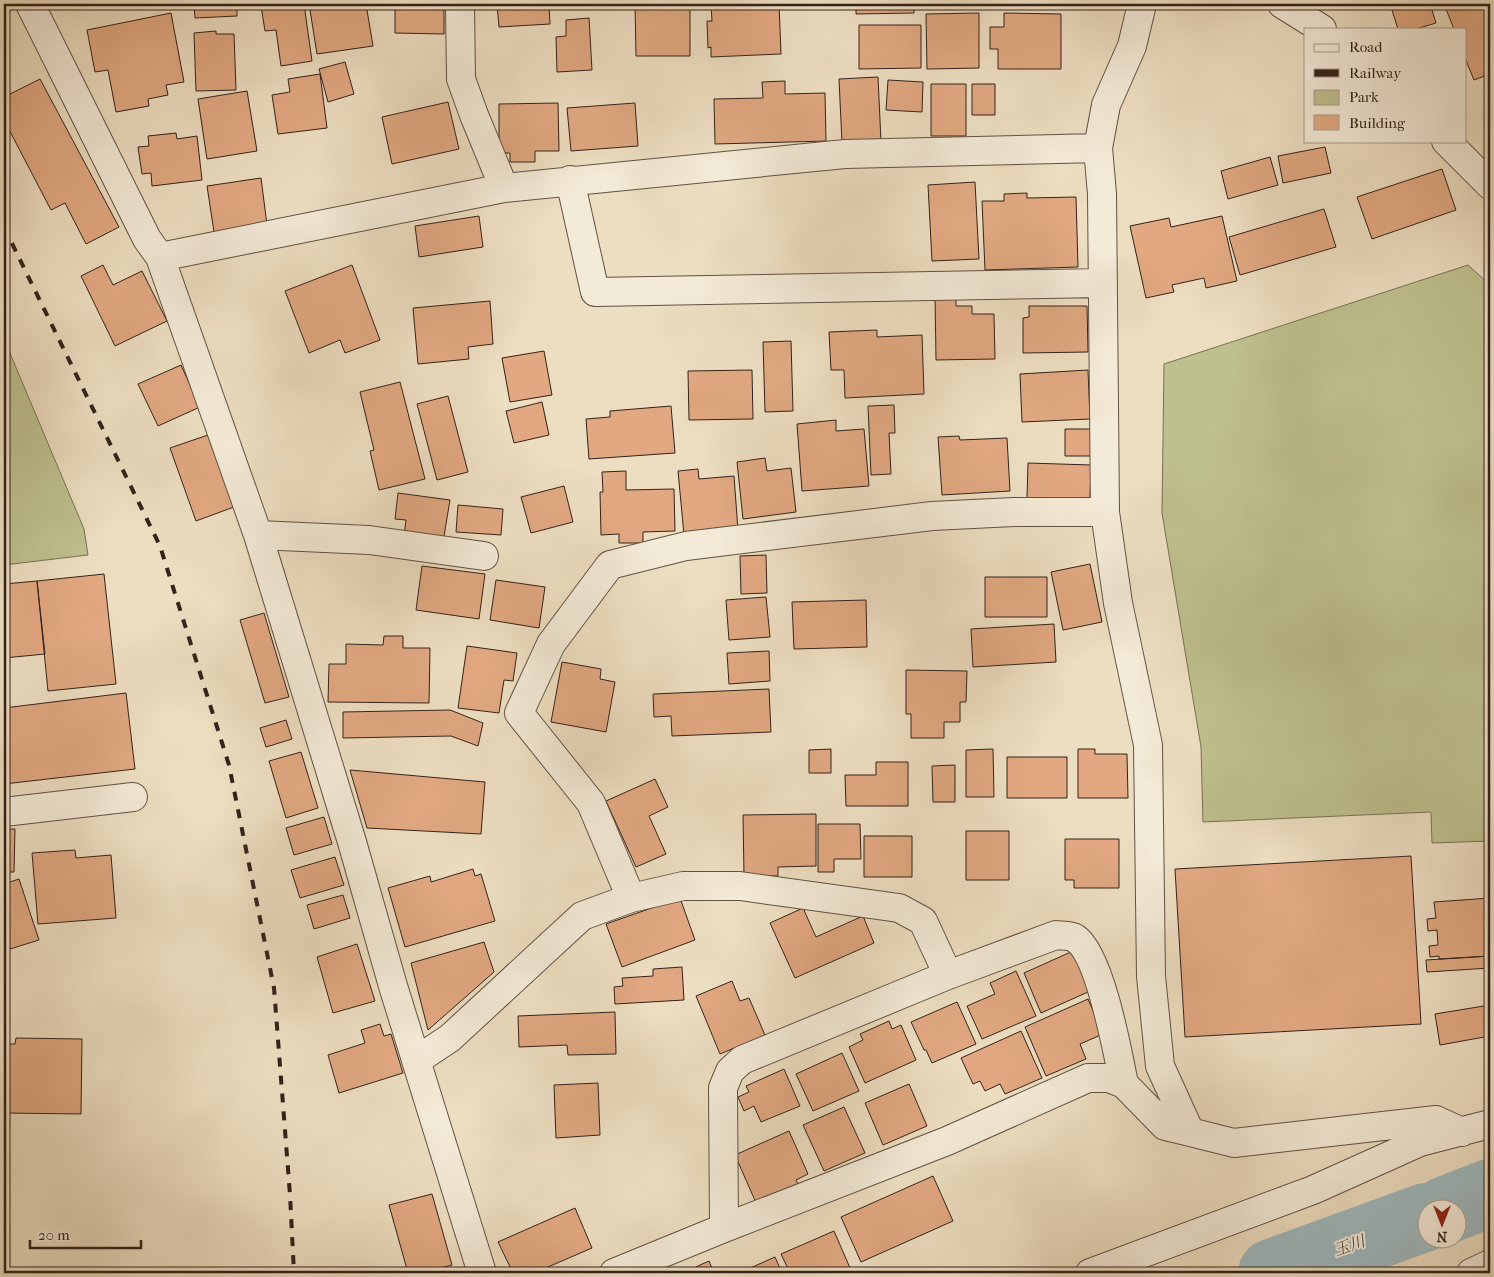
<svg xmlns="http://www.w3.org/2000/svg" width="1494" height="1277" viewBox="0 0 1494 1277" font-family="'IM FELL French Canon','Noto Serif JP',serif">
  <rect width="100%" height="100%" fill="#eddec1"/>
  <filter id="stains"><feTurbulence type="fractalNoise" baseFrequency=".004" numOctaves="4"/><feColorMatrix values="0 0 0 0 .2 0 0 0 0 .09 0 0 0 0 .02 0 0 0 .5 -.17"/></filter>
  <radialGradient id="worn" r=".72"><stop offset=".6" stop-color="#630" stop-opacity="0"/><stop offset="1" stop-color="#630" stop-opacity=".3"/></radialGradient>
  <path fill="#bec08e" stroke="#787154" d="M1468,265L1490,285V841L1432,843L1431,812L1203,822L1201,747L1162,513L1164,364Z
    M4,339L84,529L88,555L4,565Z"/>
  <g fill="none" stroke-linecap="round" stroke-linejoin="round">
    <path stroke="#9fb9bf" stroke-width="68" d="M1446,1210L1490,1193
      M1272,1273L1426,1217"/>
  </g>
  <path fill="#e1a881" stroke="#32221b" d="M194,4H237V16L195,18Z
    M276,4H304L312,61L281,66L276,30L265,31L261,6Z
    M351,4H366L373,46L317,54L310,10Z
    M395,4H444V34L395,33Z
    M497,4H549L550,24L499,27Z
    M582,4H626V5H582Z
    M635,4H690V56H636Z
    M754,4H779L781,54L711,57V47L708,48L707,21H712L711,5Z
    M784,4H845V7L784,8Z
    M856,4H914V13L856,14Z
    M1390,4H1430L1436,23L1416,29H1398Z
    M1444,4H1490V74L1474,80L1465,58V29H1454Z
    M171,13L184,82L166,85L168,95L148,99L149,106L116,112L108,70L95,72L87,30Z
    M979,13V68L927,69L926,14Z
    M1004,13L1061,14V69H998V49H990V27H1004Z
    M589,18L592,70L557,72L556,37L566,36V20Z
    M859,25H921V68L859,69Z
    M216,31V34H234L236,90L196,91L194,33Z
    M345,62L354,94L328,102L319,69Z
    M320,74L327,128L278,134L272,95L290,92L288,79Z
    M878,77L881,142L842,143L839,79Z
    M40,79L119,227L86,244L65,203L51,210L4,120V97Z
    M888,80L923,82L922,112L886,110Z
    M785,81V94L825,93L826,141L715,144L714,99L763,98L762,82Z
    M931,84H966V136H931Z
    M972,84H995V115H972Z
    M247,91L257,151L207,159L198,99Z
    M448,102L459,149L392,164L382,117Z
    M558,103L559,151H535V162H510V153H499V104Z
    M635,103L638,146L571,151L567,108Z
    M176,133L177,139L197,136L202,180L152,186L151,173L142,174L138,147L149,146L148,136Z
    M1325,147L1331,173L1283,183L1278,156Z
    M1270,157L1278,185L1228,199L1221,171Z
    M1442,169L1456,210L1372,239L1357,197Z
    M261,178L267,225L214,232L207,186Z
    M975,182L979,259L932,261L928,185Z
    M1027,193V198L1076,197L1078,267L985,270L982,201H1004V194Z
    M1324,209L1336,247L1240,275L1229,237Z
    M479,216L483,247L419,257L415,226Z
    M1222,216L1237,281L1206,288L1204,278L1172,285L1174,292L1146,298L1130,226L1169,218L1171,227Z
    M103,265L113,285L142,271L167,321L115,346L81,276Z
    M352,265L380,340L345,353L340,340L309,353L285,291Z
    M956,295V306H972V314H994L995,359L936,360L935,296Z
    M490,301L493,344L468,347L469,359L418,364L413,308Z
    M1029,306H1087L1088,352L1023,353V318L1029,317Z
    M877,330V337L922,335L924,394L845,398L844,370H831L829,332Z
    M791,341L793,411L765,412L763,342Z
    M544,351L552,395L510,402L502,358Z
    M181,365L200,407L158,426L138,384Z
    M752,370L753,419L689,420L688,371Z
    M1088,370L1090,419L1022,422L1020,374Z
    M400,382L425,479L379,490L370,451L374,450L360,392Z
    M448,396L468,472L437,480L417,404Z
    M542,402L549,435L514,443L506,411Z
    M894,405L895,433H889L891,474L871,475L868,406Z
    M671,406L675,453L589,459L586,419L610,417V411Z
    M836,420V431L864,429L869,486L802,491L797,424Z
    M1065,429H1092V456H1065Z
    M208,435L217,461L225,458L242,504L196,521L170,448Z
    M959,436L960,440L1007,438L1010,491L942,495L938,437Z
    M765,458L767,471L791,468L796,512L743,519L737,462Z
    M1028,463L1091,465L1090,500L1027,498Z
    M698,469L699,479L734,476L738,530L684,535L678,471Z
    M626,471V490L674,489L675,531L643,532V543H619V534L601,535L600,492H603L602,472Z
    M564,486L573,522L531,533L521,497Z
    M398,493L450,500L443,542L404,537L406,520L395,519Z
    M458,505L503,509L501,535L456,532Z
    M766,555L767,593L741,594L740,556Z
    M1090,564L1102,622L1063,630L1051,572Z
    M422,566L485,574L479,619L416,610Z
    M104,574L116,684L48,691L37,581Z
    M985,577H1047V617H985Z
    M496,580L545,587L539,628L490,620Z
    M37,581L45,654L4,658V584Z
    M766,597L770,637L729,640L726,600Z
    M866,600L867,647L794,649L792,602Z
    M264,613L289,697L265,703L240,620Z
    M1054,624L1056,662L973,667L971,629Z
    M384,636H403V648H430L429,703L328,702L329,664H346V644L383,645Z
    M467,646L517,653L513,681L504,680L499,713L458,708Z
    M769,651L770,681L729,684L727,653Z
    M562,662L601,669L600,679L615,682L606,732L551,722Z
    M906,670L967,671L966,702H960V722H944V738H911V714H906Z
    M769,689L771,732L672,736L671,716L654,717L653,694Z
    M126,693L135,769L4,784V708Z
    M450,710L483,723L478,746L451,736L343,738V712Z
    M286,720L292,739L266,747L260,728Z
    M831,749V773H809V750Z
    M993,749L994,797H966V750Z
    M1078,749H1095V754H1127L1128,798H1078Z
    M301,752L318,808L286,818L269,761Z
    M1007,757H1067V798H1007Z
    M876,762H908V806H846L845,775H876Z
    M955,765V802H933L932,766Z
    M350,770L485,782L481,834L367,828Z
    M655,779L668,807L649,816L666,854L636,867L606,801Z
    M816,814V866L778,867V876H744L743,815Z
    M324,817L332,844L294,855L286,828Z
    M818,824H860L861,859H834V872H818Z
    M4,829H15L14,872H4Z
    M966,831H1009V880H966Z
    M864,836H912V877H864Z
    M1065,839H1119V888H1074V880H1065Z
    M75,850L76,858L111,855L116,918L38,924L32,853Z
    M1411,856L1421,1024L1185,1037L1175,869Z
    M335,857L344,885L300,898L291,870Z
    M473,869L475,876L481,874L495,921L405,947L388,888L430,876L431,882Z
    M19,879L39,940L10,949L4,929V884Z
    M343,895L350,918L314,929L307,905Z
    M680,898L695,940L622,967L606,924Z
    M1490,898V956L1439,959V956L1430,957L1429,946L1438,945L1437,930L1428,931L1427,919L1436,918L1434,902Z
    M803,908L816,937L863,916L874,943L795,978L770,923Z
    M484,942L494,972L428,1030L411,963Z
    M357,944L375,1001L333,1013L317,957Z
    M1073,951L1097,988L1041,1013L1024,973Z
    M1490,956V968L1427,972L1426,960Z
    M682,967L684,1000L615,1004L614,987L623,986L622,978L653,976V969Z
    M1016,971L1036,1016L982,1039L967,1006L995,994L990,983Z
    M732,981L740,1001L749,998L765,1035L720,1054L696,996Z
    M1088,999L1103,1034L1080,1044L1086,1059L1046,1076L1025,1027Z
    M957,1002L976,1044L932,1063L926,1050H924L911,1022Z
    M1490,1005V1036L1440,1045L1435,1014Z
    M615,1012L616,1054L568,1055L567,1045L519,1047L518,1016Z
    M889,1021L892,1029L901,1025L916,1060L865,1083L849,1047L863,1040L860,1034Z
    M380,1024L384,1036L391,1034L403,1073L339,1093L328,1055L365,1043L361,1030Z
    M1021,1031L1042,1078L1005,1094L1000,1084L985,1091L980,1081L973,1084L961,1058Z
    M16,1038L82,1039L81,1114L4,1113V1044H15Z
    M842,1053L859,1091L813,1111L796,1074Z
    M784,1069L800,1106L761,1122L754,1106L744,1111L738,1097L749,1092L746,1086Z
    M598,1083L600,1135L556,1138L554,1085Z
    M909,1084L927,1126L883,1145L865,1103Z
    M844,1107L865,1153L824,1171L803,1125Z
    M789,1131L808,1174L796,1180L799,1186L757,1205L735,1155Z
    M933,1176L953,1221L861,1262L841,1217Z
    M432,1194L452,1265L422,1273H408L389,1205Z
    M575,1208L592,1248L534,1273H513L498,1242Z
    M834,1231L850,1268L839,1273H790L781,1254Z
    M775,1257L782,1273H739Z
    M709,1261L714,1273H690L689,1270Z"/>
  <g fill="none" stroke-linecap="round" stroke-linejoin="round">
    <defs>
      <path id="minor" d="M30,4L147,239L160,257L258,535L352,842L393,986L482,1273
        M460,4L461,79L474,115L504,188
        M1142,4L1132,46L1106,105L1098,148L1102,194L1105,512L1118,603L1148,745L1151,976L1160,1066L1190,1132L1234,1143L1436,1120L1462,1132
        M1282,4L1322,29
        M1446,141L1490,185
        M570,180L595,292L1103,283
        M160,257L504,188L845,154L1098,148
        M258,535L369,540L484,556
        M4,812L133,797
        M631,898L683,886H740L899,908L923,921L948,975
        M417,1060L450,1038L582,916L631,898L591,803L519,713L551,644L610,565L686,546L932,516L1014,512H1105
        M724,1228L723,1088L730,1071L742,1060L948,975L1056,935C1061,936 1070,935 1075,938C1100,954 1118,1054 1124,1084
        M614,1273L724,1228L947,1141L1088,1078H1109L1124,1084L1165,1126L1190,1132
        M1090,1273L1313,1190L1420,1142L1490,1124
        M1471,1273L1490,1264"/>
    </defs>
    <use href="#minor" stroke="#615144" stroke-width="30"/>
    <use href="#minor" stroke="#f3ead7" stroke-width="28"/>
    <path stroke="#32221b" stroke-width="4" stroke-dasharray="9 9" stroke-linecap="butt" d="M4,227L160,546L229,765L274,988L290,1195L294,1273"/>
  </g>
  <g text-anchor="middle" stroke-width="4" stroke-linejoin="round" paint-order="stroke">
    <g font-size="16" font-style="italic" fill="#534f4c" stroke="#f3ead7">
      <text transform="translate(1349 1245) rotate(-20)" y="6">玉川</text>
    </g>
  </g>
  <rect width="1494" height="1277" fill="none" stroke="#eddec1" stroke-width="20"/>
  <rect x="5" y="5" width="1484" height="1267" fill="none" stroke="#32221b" stroke-width="2.5"/>
  <rect x="10" y="10" width="1474" height="1257" fill="none" stroke="#32221b"/>
  <rect x="1304" y="28" width="162" height="115" fill="#f3ead7" stroke="#a69a8c"/>
  <rect x="1314" y="44" width="25" height="8" fill="#f3ead7" stroke="#a69a8c"/>
  <text x="1349" y="52" font-size="15" fill="#32221b">Road</text>
  <rect x="1314" y="69" width="25" height="8" fill="#32221b" stroke="#a69a8c"/>
  <text x="1349" y="78" font-size="15" fill="#32221b">Railway</text>
  <rect x="1314" y="90" width="25" height="15" fill="#bec08e" stroke="#a69a8c"/>
  <text x="1349" y="102" font-size="15" fill="#32221b">Park</text>
  <rect x="1314" y="115" width="25" height="15" fill="#e1a881" stroke="#a69a8c"/>
  <text x="1349" y="128" font-size="15" fill="#32221b">Building</text>
  <g transform="translate(1442 1224) rotate(180)"><circle r="24" fill="#f3ead7" stroke="#a69a8c"/>
  <path d="M0-4L9 19L0 12L-9 19Z" fill="#8f2418"/>
  <text y="-8" font-size="14" font-weight="bold" text-anchor="middle" fill="#32221b">N</text>
  </g>
  <path d="M30 1240v8h111v-8" fill="none" stroke="#32221b" stroke-width="2.5"/>
  <text x="38" y="1240" font-size="15" fill="#32221b" stroke="#f3ead7" stroke-width="4" paint-order="stroke">20 m</text>
  <rect width="100%" height="100%" filter="url(#stains)"/>
  <rect width="100%" height="100%" fill="url(#worn)"/>
</svg>
